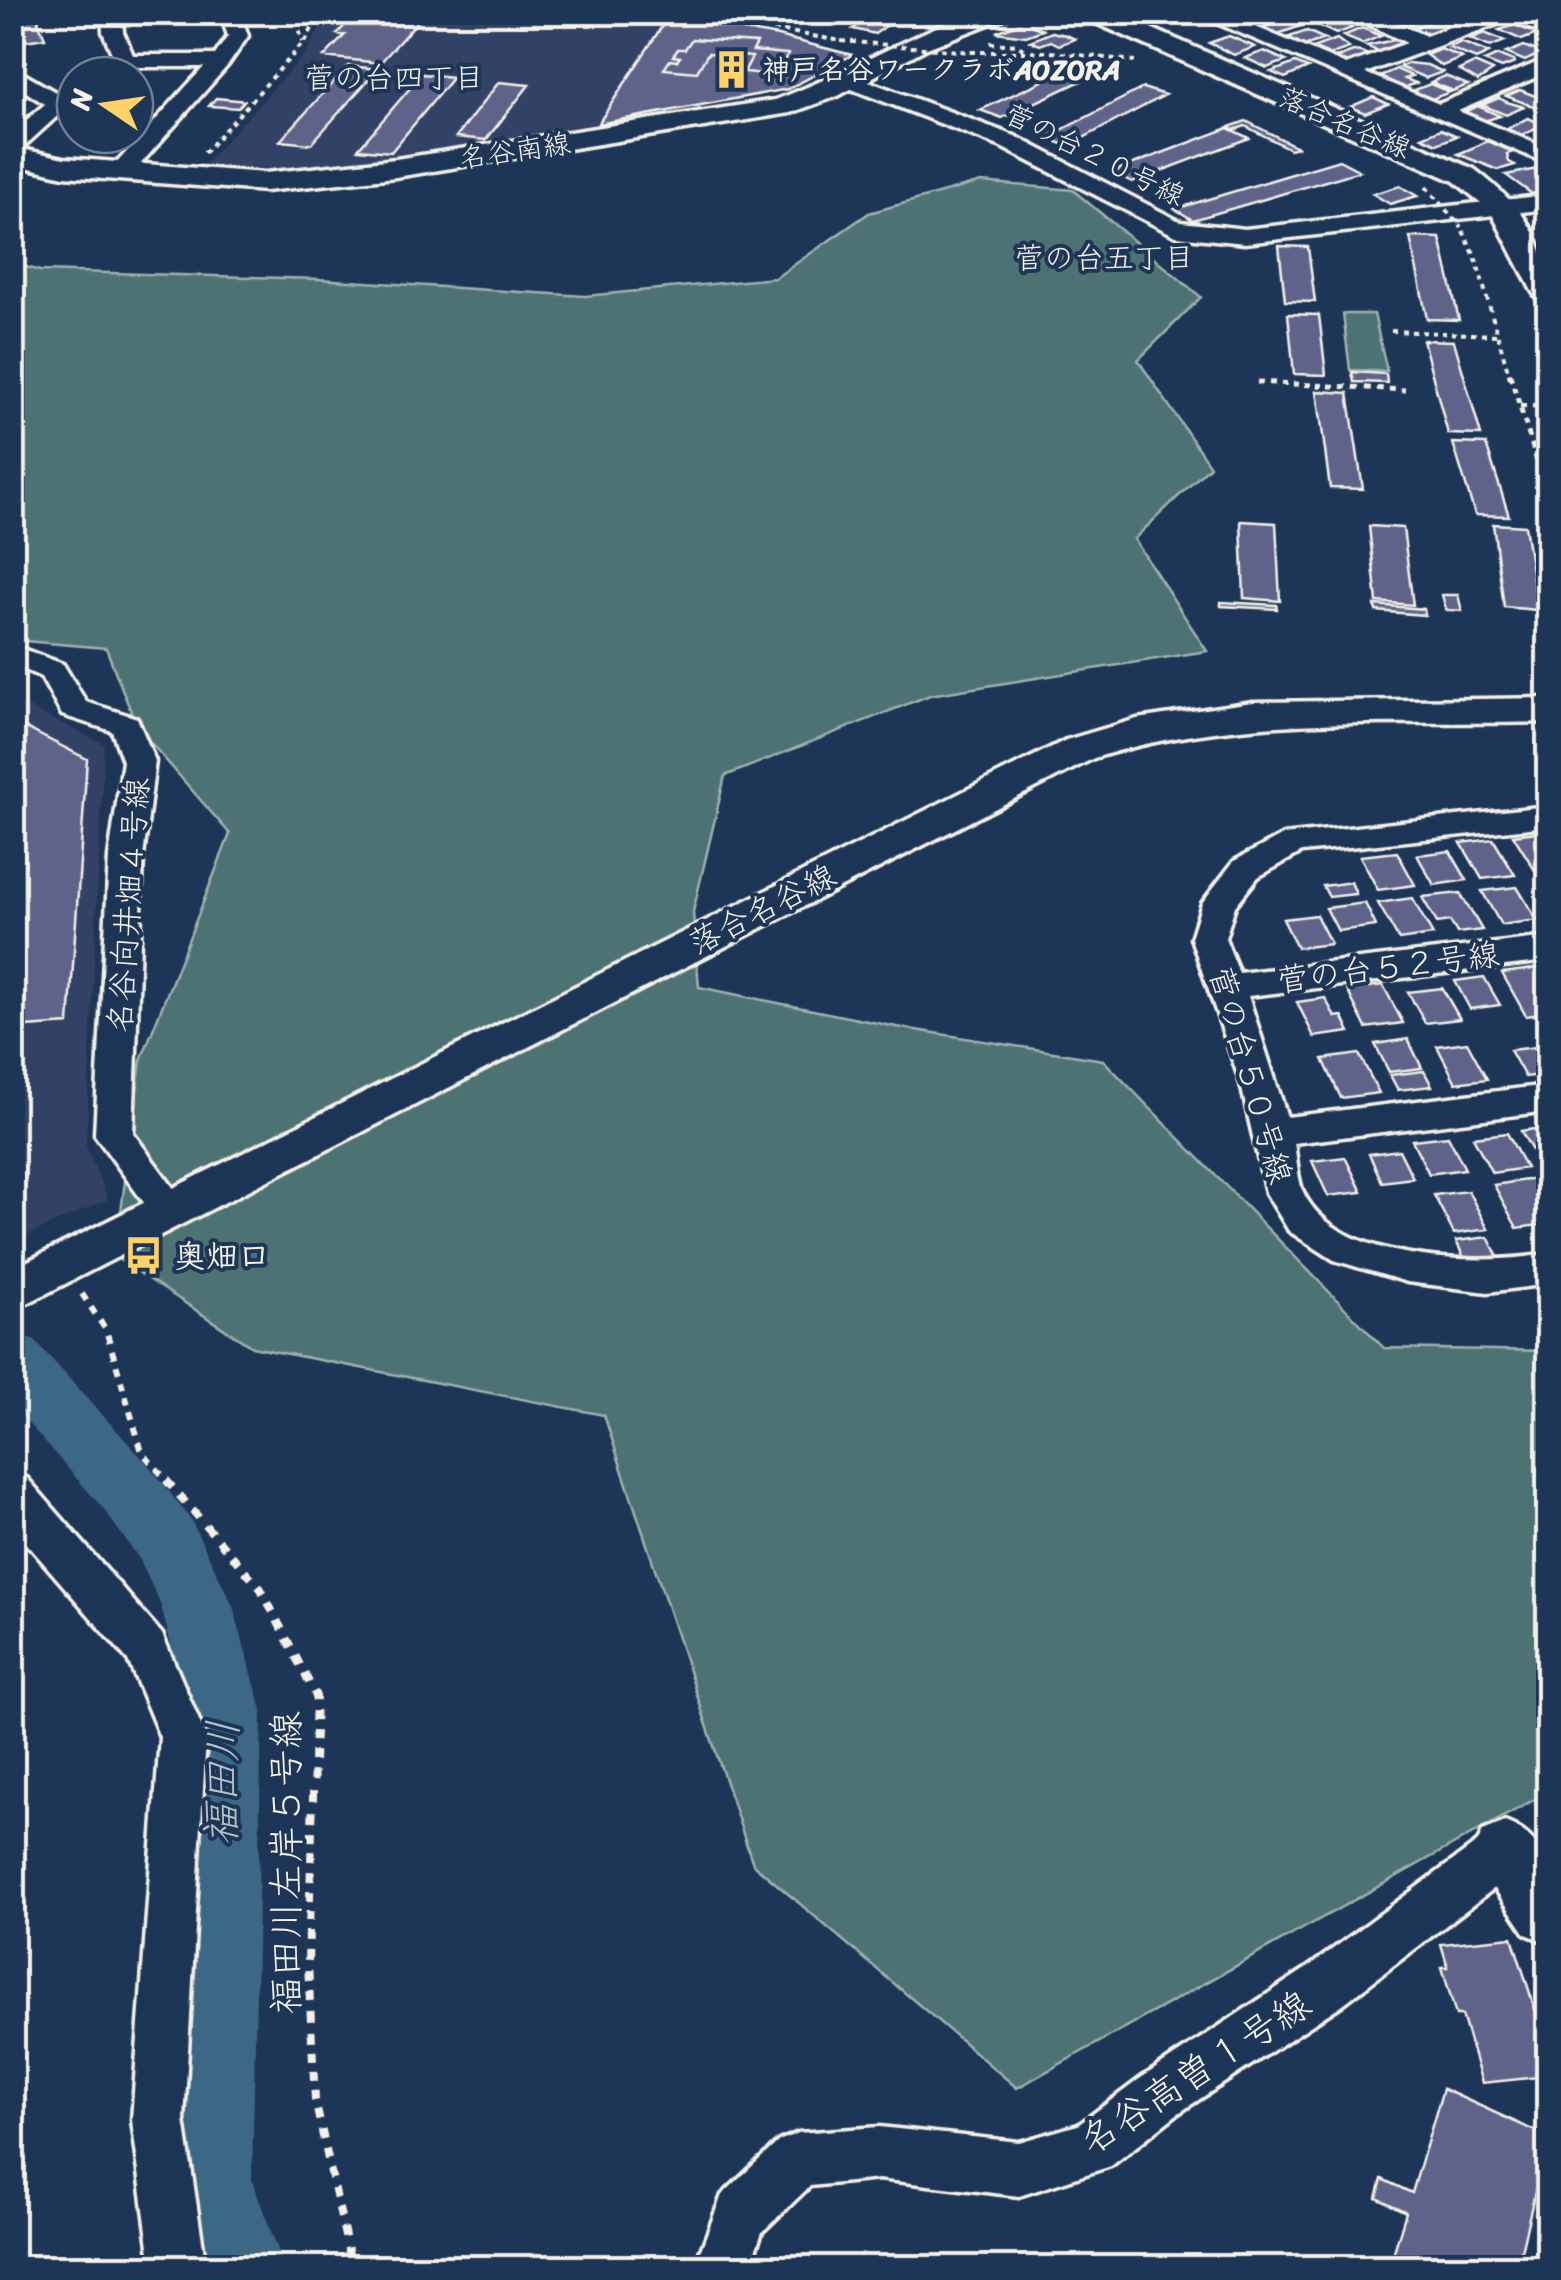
<svg xmlns="http://www.w3.org/2000/svg" width="1561" height="2280" viewBox="0 0 1561 2280" font-family="Sriracha,'Klee One',sans-serif">
  <rect width="100%" height="100%" fill="#1d3557"/>
  <filter id="ink" filterUnits="userSpaceOnUse"><feTurbulence type="fractalNoise" baseFrequency=".01" numOctaves="2"/><feDisplacementMap in="SourceGraphic" scale="20" xChannelSelector="R" yChannelSelector="G"/><feConvolveMatrix kernelMatrix="1 2 1 2 8 2 1 2 1" color-interpolation-filters="sRGB"/></filter>
  <g filter="url(#ink)">
    <path fill="#304366" d="M643,12L668,17L598,124L315,169L203,166L304,55L322,25L320,13Z
      M12,700L104,744L86,1146L108,1199L13,1242Z"/>
    <path fill="#4d7273" stroke="#a0b2ae" stroke-width="2.5" d="M981,182L1073,190L1201,297L1138,360L1210,466L1134,539L1207,651L930,695L725,776L693,912L699,987L897,1027L1103,1060L1384,1348L1548,1351V1792L1017,2088L753,1864L604,1415L252,1347L115,1257L141,1060L230,834L137,727L106,648L13,640L12,263L40,271L318,279L585,296L775,278L869,213Z
      M1343,314H1374L1387,371L1350,370Z"/>
    <g fill="none" stroke-linecap="round" stroke-linejoin="round">
      <path fill="#3e6885" fill-rule="evenodd" d="M12,1333L35,1341L150,1467L191,1520L233,1606L262,1710L252,2181L285,2268H196L166,2181L188,1710L161,1606L140,1560L102,1507L12,1405Z"/>
    </g>
    <path fill="#5e648a" stroke="#f4f1e8" stroke-width="2.5" d="M42,12L38,22L45,38L18,42L12,36V16Z
      M357,12H426L380,63L324,57L345,35L337,34Z
      M877,12H905L875,34L853,29Z
      M1258,12L1274,19L1256,25L1240,18Z
      M1405,12H1418L1428,17L1410,23L1391,18Z
      M1457,12H1474L1482,16L1459,24L1443,18Z
      M668,17L778,36L852,55L788,89L598,124Z
      M1285,19L1301,26L1278,34L1262,28Z
      M1338,19L1352,28L1336,34L1319,26Z
      M1436,20L1453,27L1433,34L1410,29Z
      M1018,24L1031,25L1043,30L1026,36L996,32Z
      M1515,25L1537,34L1522,40L1499,30Z
      M1362,28L1381,36L1362,44L1343,36Z
      M1307,31L1325,39L1304,46L1289,37Z
      M1052,32L1066,35L1075,39L1059,45L1051,41L1040,45L1030,41Z
      M1484,33L1505,41L1490,47L1470,39Z
      M1229,36L1255,47L1234,55L1209,43Z
      M692,39L757,43L753,51L788,54L776,75L744,72L752,57L708,53L697,72L664,69L670,60L677,61L680,57L673,56L678,49H685Z
      M1337,39L1349,48L1329,55L1312,48Z
      M1399,39L1410,44L1381,53L1366,46Z
      M1461,42L1489,53L1476,59L1449,48Z
      M1524,46L1542,53L1525,61L1506,53Z
      M1441,49L1462,58L1442,66L1426,55Z
      M1264,51L1286,61L1267,68L1245,58Z
      M1353,51L1361,52L1373,57L1352,65L1335,58Z
      M1498,55L1514,61L1515,63L1502,68L1484,61Z
      M1295,63L1308,68L1285,78L1271,72Z
      M1408,63L1427,65L1443,72L1426,78L1399,67Z
      M1474,63L1493,71L1478,81L1459,70Z
      M1079,64L1100,72L1002,118L980,110Z
      M348,66L378,69L311,144L280,141Z
      M1396,69L1412,76L1405,79L1416,83L1404,88L1378,77Z
      M422,74L453,77L391,152L358,149Z
      M1445,76L1468,85L1453,91L1431,82Z
      M499,82L529,85L486,140L456,137Z
      M1430,84L1450,92L1432,99L1412,91Z
      M1143,88L1165,95L1068,146L1046,138Z
      M1520,90L1548,101V105L1540,109L1506,96Z
      M1373,97L1388,104L1365,113L1350,107Z
      M216,98L237,100L244,101L238,108L209,106Z
      M1499,98L1507,102L1524,107L1506,115L1482,105Z
      M1478,106L1500,116L1481,122L1461,113Z
      M1528,118L1545,125L1522,135L1507,129Z
      M1246,121L1297,147L1290,149L1245,126L1234,130L1229,127Z
      M1228,128L1249,138L1132,182L1112,172Z
      M1441,129L1457,136L1437,144L1422,137Z
      M97,139L103,140L125,142L118,150L95,147L97,145L92,144Z
      M1488,141L1513,152L1507,154L1509,162L1515,165L1498,170L1458,154Z
      M1339,160L1360,171L1193,220L1175,209Z
      M1542,168L1548,172L1542,177L1548,182V190L1532,194L1506,175Z
      M1400,186L1417,196L1390,204L1373,194Z
      M1410,237L1440,238L1459,320L1427,319Z
      M1279,246L1308,247L1315,302L1285,301Z
      M1288,314L1319,315L1326,375L1294,374Z
      M1423,340L1454,341L1481,435L1448,434Z
      M1352,372L1386,374L1387,383L1354,382Z
      M1317,391L1348,393L1363,489L1330,488Z
      M1453,443L1486,444L1509,516L1475,515Z
      M1241,521L1276,523L1280,601L1244,598Z
      M1493,524L1525,526L1538,610L1504,607Z
      M1369,526L1403,528L1413,605L1377,602Z
      M1442,595H1458L1462,611L1446,610Z
      M1221,602L1276,605L1277,609L1221,606Z
      M1375,605L1424,609L1425,615L1376,611Z
      M12,721L87,759L69,1024L26,1027L12,1034Z
      M1546,831L1548,871L1536,872L1513,835Z
      M1493,839L1515,875L1482,879L1461,843Z
      M1450,851L1467,880L1434,885L1417,855Z
      M1397,852L1415,885L1378,890L1360,856Z
      M1351,882L1356,894L1329,897L1323,886Z
      M1517,887L1537,920L1501,925L1482,891Z
      M1460,893L1475,918L1482,930L1457,933L1450,921L1437,923L1422,897Z
      M1412,898L1433,935L1399,940L1378,903Z
      M1365,903L1376,926L1338,931L1326,908Z
      M1316,915L1331,944L1297,948L1283,919Z
      M1548,967V1013L1526,1016L1502,973Z
      M1484,977L1500,1005L1470,1009L1455,981Z
      M1383,985L1403,1023L1366,1028L1347,990Z
      M1442,988L1460,1019L1425,1023L1408,992Z
      M1325,998L1335,1017L1342,1016L1350,1032L1314,1037L1297,1002Z
      M1408,1039L1422,1068L1389,1072L1375,1044Z
      M1467,1042L1487,1079L1456,1083L1437,1046Z
      M1536,1047L1548,1074L1525,1077L1510,1050Z
      M1359,1054L1379,1093L1341,1098L1323,1059Z
      M1424,1071L1432,1086L1398,1090L1390,1075Z
      M1548,1127V1164L1540,1165L1521,1131Z
      M1507,1133L1526,1168L1492,1173L1473,1137Z
      M1448,1136L1465,1169L1429,1174L1412,1140Z
      M1399,1150L1413,1178L1382,1182L1369,1154Z
      M1345,1157L1362,1192L1328,1196L1312,1161Z
      M1533,1179L1548,1208V1224L1517,1228L1494,1185Z
      M1468,1191L1488,1229L1454,1234L1434,1195Z
      M1488,1237L1499,1259L1467,1264L1456,1241Z
      M1512,1937L1548,2050V2076L1482,2083L1462,2015H1456L1442,1967H1448L1441,1944Z
      M1443,2089L1548,2137L1517,2268H1389L1406,2212L1377,2198L1382,2179L1412,2193Z"/>
    <g fill="none" stroke-linecap="round" stroke-linejoin="round">
      <defs>
        <path id="minor" d="M102,12H122L123,32L133,55H215L228,36L220,12H240L248,36L228,65L129,177H113L110,172L113,167L204,67H134L106,75H80L95,64L114,58L103,32Z
          M1191,12H1220L1346,65L1407,43L1342,12H1371L1426,36C1469,20 1504,3 1548,22V35L1508,20L1365,73L1439,104L1548,58V72L1458,111L1548,149V164Z
          M12,67L57,93L75,83V100L20,150L12,152V133L45,104L12,83Z
          M849,74L1015,136L1181,222L1245,229L1548,195V209L1245,243L1176,236L999,146L841,85L838,80Z
          M12,645L63,664L86,702L137,718L155,761L143,857L133,1133L191,1212L186,1222L172,1227L158,1222L95,1135L109,857L123,761L112,731L62,715L41,677L12,664Z
          M1548,806V826L1302,852L1258,877L1235,906L1225,938L1239,973L1548,937V961L1248,996L1287,1117L1548,1085V1111L1294,1143C1297,1160 1297,1181 1305,1196C1343,1265 1482,1265 1548,1254V1284L1488,1292L1407,1282L1334,1260L1289,1231L1266,1193L1241,1084L1191,938L1202,903L1234,861L1283,835Z
          M12,1473L27,1478L162,1634L206,1737L184,2120L206,2268H152L132,2120L160,1737L128,1660L29,1546L12,1542Z
          M1505,1828L1522,1835L1529,1851L1522,1867L1343,2004L1177,2114L1111,2166L1019,2196L879,2179L810,2186L762,2232L749,2268H694L722,2195L779,2141L798,2133L879,2127L1019,2142L1078,2125L1141,2078L1307,1968L1488,1835Z"/>
        <path id="tertiary" d="M973,12H1011L1007,17L927,48L838,96L790,113L396,177L265,191L64,176L12,164V147L64,158L265,173L396,159L775,100C843,75 904,38 973,12Z
          M1078,12H1114L1474,169C1522,206 1548,238 1548,300L1537,298L1532,291L1490,210L1454,181L1082,17Z
          M1548,698V722C1395,726 1242,711 1094,758L12,1311V1269L1066,740L1137,719L1253,702Z
          M1505,1822C1559,1843 1551,1894 1548,1943L1526,1934L1483,1871L1474,1851L1483,1831Z"/>
      </defs>
      <use href="#minor" stroke="#f4f1e8" stroke-width="7"/>
      <use href="#tertiary" stroke="#f4f1e8" stroke-width="7"/>
      <path stroke="#f4f1e8" stroke-width="4" stroke-dasharray="5 5" stroke-linecap="butt" d="M293,12L303,42
        M675,12L841,41
        M990,43L1017,45L1026,51
        M971,52H1050L1135,61
        M204,153L307,39L314,24L312,12
        M1463,231L1475,256L1510,378
        M1391,331L1497,335"/>
      <path stroke="#f4f1e8" stroke-width="5" stroke-dasharray="6 6" stroke-linecap="butt" d="M1510,375L1548,496
        M1257,382L1405,390
        M1520,406H1548"/>
      <path stroke="#f4f1e8" stroke-width="6" stroke-dasharray="8 8" stroke-linecap="butt" d="M82,1294L106,1330L142,1452L169,1483"/>
      <path stroke="#f4f1e8" stroke-width="8" stroke-dasharray="10 10" stroke-linecap="butt" d="M166,1480L261,1589L316,1696L308,1963L315,2100L352,2268"/>
      <use href="#minor" fill="#1d3557" fill-rule="evenodd"/>
      <use href="#tertiary" fill="#1d3557" fill-rule="evenodd"/>
      <path stroke="#f4f1e8" stroke-width="4" stroke-dasharray="5 5" stroke-linecap="butt" d="M841,41L971,52
        M1426,187L1461,227"/>
    </g>
  </g>
  <defs>
    <symbol id="building-bare" viewBox="-9 -9 18 18"><path d="M-4-6H4V6H1V3H-1V6H-4ZM-2.5-4.3h1.7v1.8h-1.7ZM.8-4.3h1.7v1.8H.8ZM-2.5-1h1.7V.8h-1.7ZM.8-1h1.7V.8H.8Z" fill="#ffd166" stroke="#1d3557" stroke-width="2.5" paint-order="stroke"/></symbol>
    <symbol id="bus-bare" viewBox="-9 -9 18 18"><path d="M-5-6H5V4H4V6H2V4H-2V6H-4V4H-5ZM-3.5-4V0h7V-4ZM-3.5 1.2v1.5H-2V1.2ZM2 1.2v1.5H3.5V1.2Z" fill="#ffd166" stroke="#1d3557" stroke-width="2.5" paint-order="stroke"/></symbol>
  </defs>
  <g fill-rule="evenodd">
    <use href="#building-bare" x="704" y="42" width="55" height="55"/>
    <use href="#bus-bare" x="116" y="1228" width="55" height="55"/>
  </g>
  <g text-anchor="middle" stroke-width="8" stroke-linejoin="round" paint-order="stroke">
    <g font-size="28" font-weight="bold" fill="#f4f1e8" stroke="#1d3557" text-anchor="start">
      <text x="762" y="79">神戸名谷ワークラボAOZORA</text>
    </g>
    <g font-size="28" fill="#f4f1e8" stroke="#1d3557">
      <text transform="translate(1345 122) rotate(23)" y="10">落合名谷線</text>
      <text transform="translate(515 150) rotate(-8)" y="10">名谷南線</text>
      <text transform="translate(1095 154) rotate(26)" y="10">菅の台２０号線</text>
    </g>
    <g font-size="30" fill="#f4f1e8" stroke="#1d3557">
      <text x="394" y="88">菅の台四丁目</text>
      <text x="1104" y="268">菅の台五丁目</text>
    </g>
    <g font-size="32" fill="#f4f1e8" stroke="#1d3557">
      <text transform="translate(128 905) rotate(-86)" y="11">名谷向井畑４号線</text>
      <text transform="translate(762 909) rotate(-27)" y="11">落合名谷線</text>
      <text transform="translate(1388 967) rotate(-7)" y="11">菅の台５２号線</text>
      <text transform="translate(1251 1075) rotate(74)" y="11">菅の台５０号線</text>
    </g>
    <g font-size="32" font-weight="bold" fill="#f4f1e8" stroke="#1d3557" text-anchor="start">
      <text x="174" y="1267">奥畑口</text>
    </g>
    <g font-size="38" fill="#f4f1e8" stroke="#1d3557">
      <text transform="translate(286 1863) rotate(-90)" y="13">福田川左岸５号線</text>
      <text transform="translate(1195 2072) rotate(-33)" y="13">名谷高曽１号線</text>
    </g>
    <g font-size="42" font-style="italic" fill="#b4c1c5" stroke="#1d3557">
      <text transform="translate(221 1783) rotate(-89)" y="15">福田川</text>
    </g>
  </g>
  <rect width="1561" height="2280" fill="none" stroke="#1d3557" stroke-width="50"/>
  <rect x="25" y="25" width="1511" height="2230" fill="none" stroke="#f4f1e8" stroke-width="4" filter="url(#ink)"/>
  <g transform="translate(105 105) rotate(283)"><circle r="48" fill="#1d3557" stroke="#738091" stroke-width="2.5"/>
  <path d="M0-8L18 38L0 25L-18 38Z" fill="#ffd166"/>
  <text y="-15" font-size="28" font-weight="bold" text-anchor="middle" fill="#f4f1e8">N</text>
  </g>
</svg>
